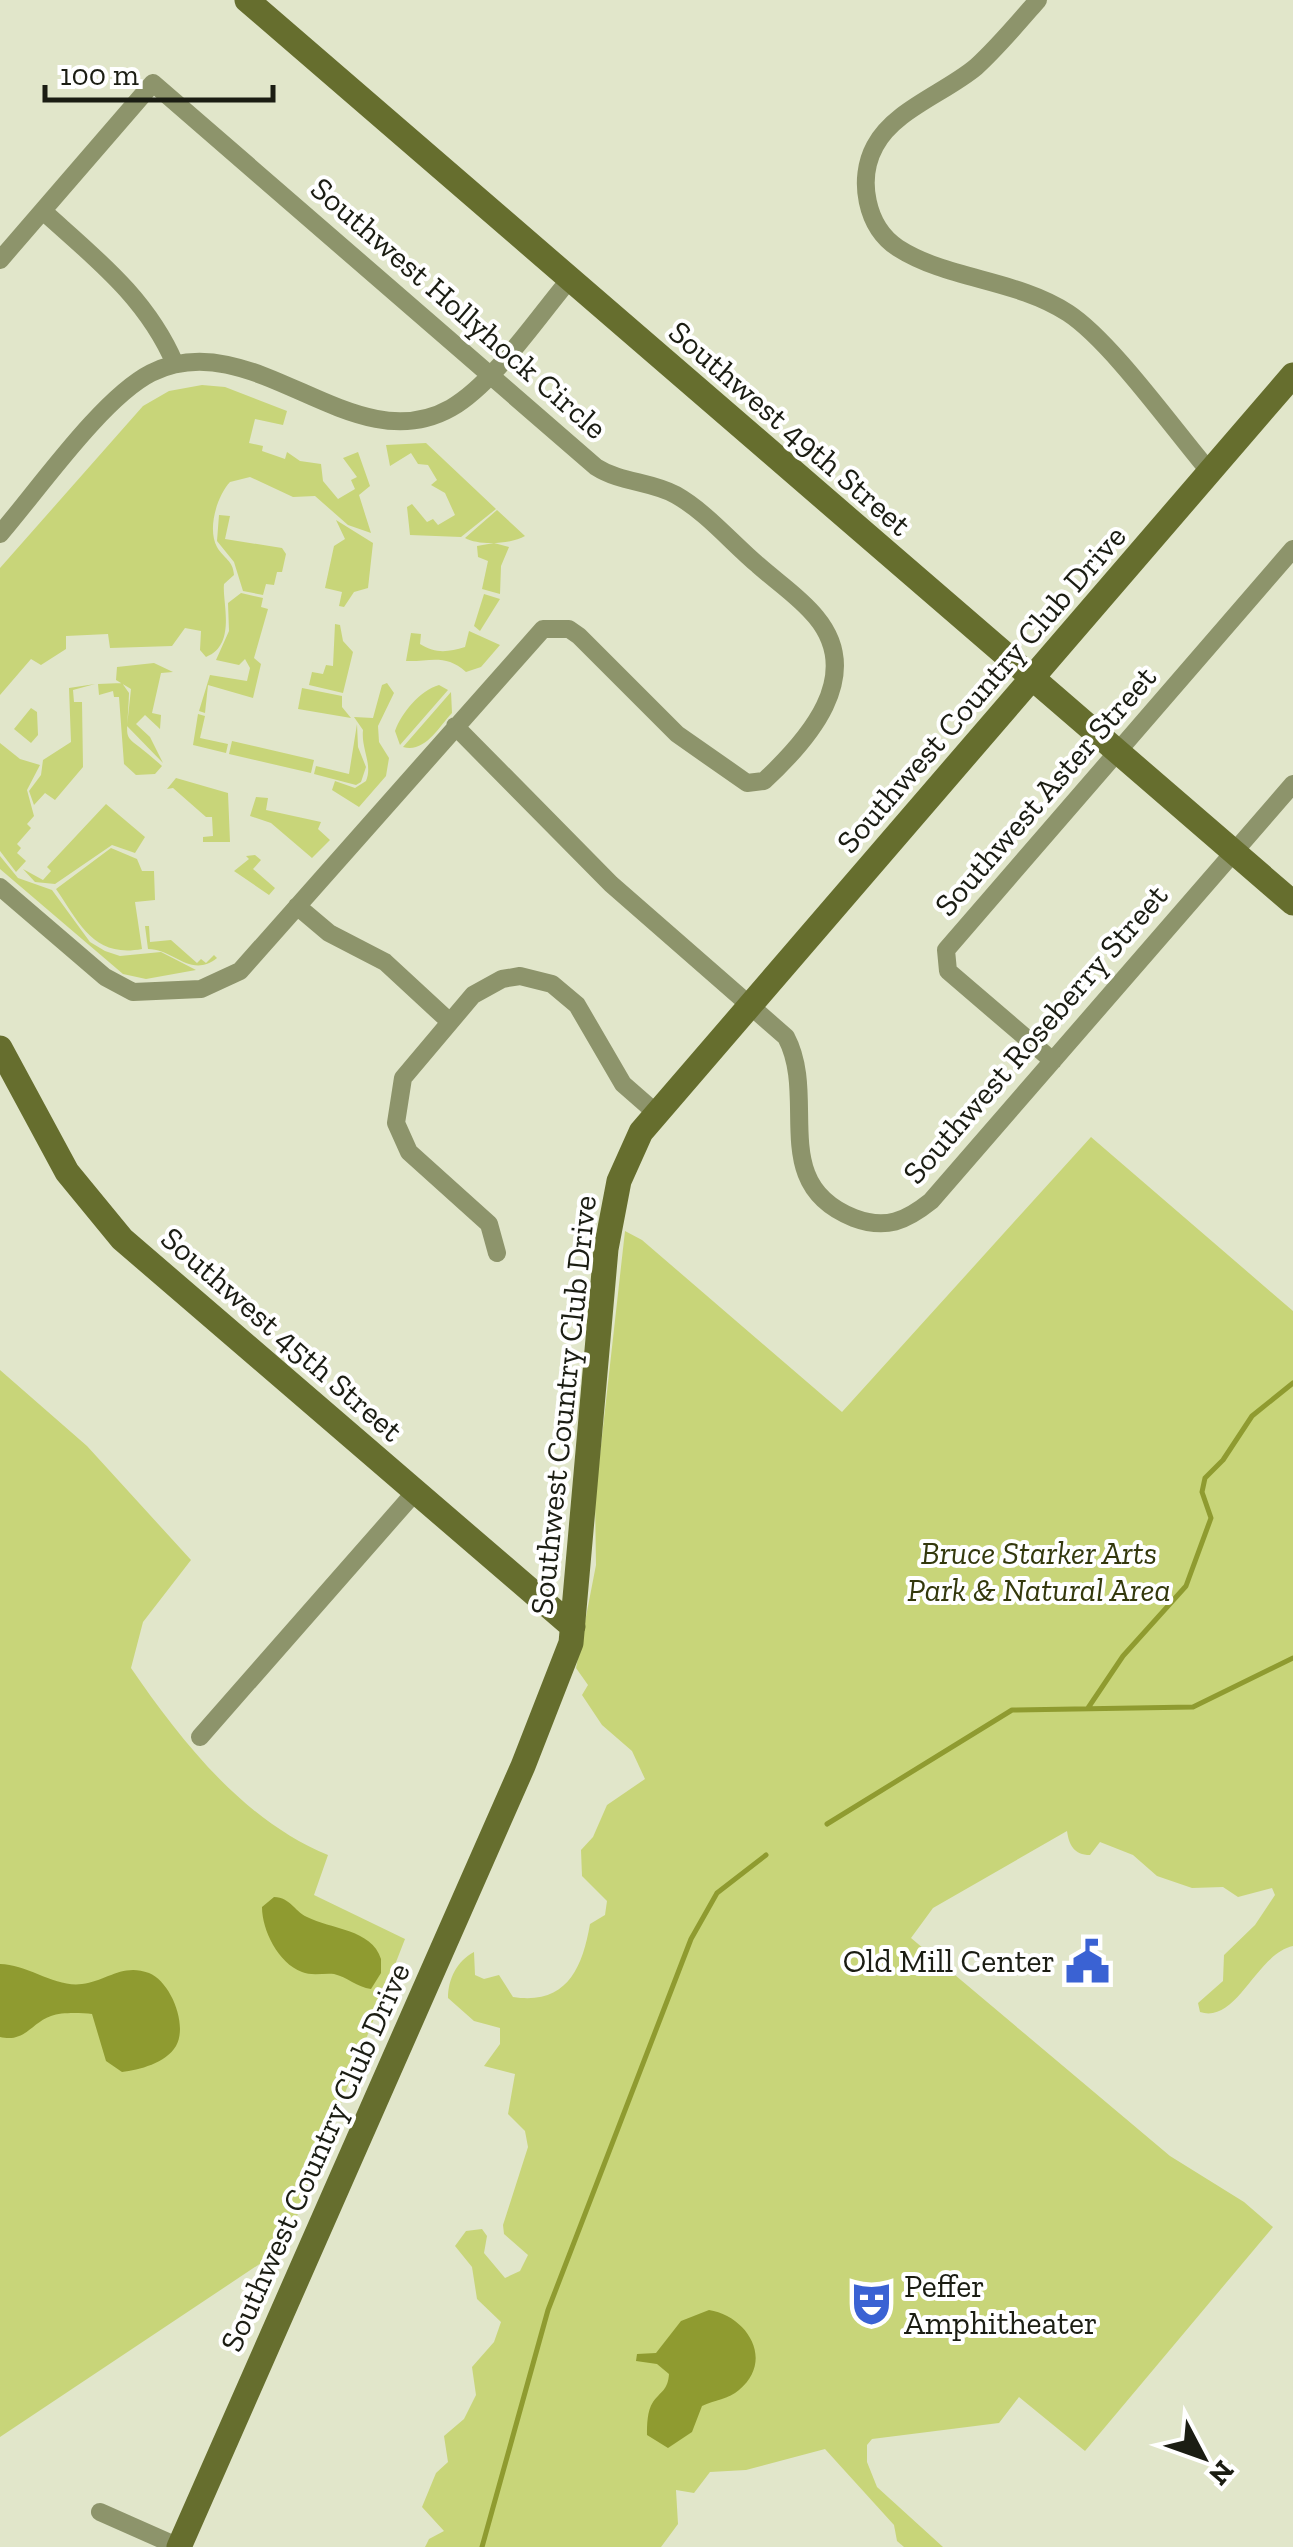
<svg xmlns="http://www.w3.org/2000/svg" width="1293" height="2547" viewBox="0 0 1293 2547" font-family="'Zilla Slab',serif">
  <rect width="100%" height="100%" fill="#e1e6ca"/>
  <path fill="#c8d579" d="M202,385L225,387L287,411L283,425L255,419L249,443L263,446L262,451L285,459L287,452L300,461L321,464L323,481L338,499L355,489L351,480L357,477L343,458L358,452L370,486L359,495L371,533L348,525L315,496L293,497L250,477L230,482C217,496 207,529 217,547C224,559 233,560 234,575L224,584C222,602 237,645 206,657L200,650L201,631L185,628L172,646L110,648L108,634L66,636V649L41,665L31,659L0,695V568L143,406L169,391Z
    M426,443L496,509L461,537L410,535L407,507L412,504L427,522L433,519L438,525L455,515L445,493L431,485L437,480L428,465L418,464L411,453L390,466L386,445Z
    M497,510L525,536C512,544 479,546 465,538Z
    M219,515L230,516L225,539L282,548L286,554L282,572H277L274,585L266,584L263,595L243,591L234,562L217,541Z
    M336,520L373,543L368,588L354,592L344,607L339,606L342,592L325,588L334,546L345,539Z
    M494,543L509,547L501,566L500,594L482,589L488,561L478,557L477,546Z
    M241,593L263,598L261,607L268,609L254,658L261,664L253,698L208,685L205,713L199,711L210,675L247,681L250,668L245,659L239,665L216,660L229,631L228,603Z
    M484,594L500,599L480,631L474,626Z
    M335,624L340,625L343,641L353,652L343,693L309,685L312,672L323,674L326,665L333,666Z
    M469,631L500,645L481,667L466,672C445,653 429,662 406,661L411,633L421,634L420,644C436,654 448,652 465,647Z
    M154,663L173,672L161,673L152,713L161,715L160,729L145,715L136,724L150,737L163,763L127,726L131,689L116,680L117,667Z
    M122,683L129,693C127,753 119,726 162,766L155,774L136,775L124,764L119,697H114L113,691L99,695L98,684Z
    M387,683L394,693L378,726L379,742L389,758L386,776L359,807L332,790L335,781L355,788L366,781C373,764 361,749 363,730L354,717L373,718L382,685Z
    M95,684L73,690L74,702H82L83,767L55,800L45,793L34,805L29,791L41,775L43,760L71,742L69,688Z
    M439,685L448,690L400,745L395,731C401,714 420,690 439,685Z
    M302,688L342,696V707L351,718L298,709Z
    M451,692L452,713C438,728 425,753 403,747Z
    M31,708L37,712L38,735L31,743L14,729Z
    M198,714L205,716L200,738L228,744L226,753L193,745Z
    M357,724L358,747L366,767L361,782L356,785L314,774L316,766L349,774Z
    M232,741L314,760L311,773L229,754Z
    M0,743L20,759L40,765L27,790L34,816L27,824L31,828L17,844L21,848L17,853L26,861L16,872L0,851Z
    M176,778L228,793L230,842H203V837L213,836L212,817H206L173,788L167,789Z
    M256,797L268,798L266,810L321,822L318,829L330,840L312,858L271,823L250,816Z
    M106,804L145,837L135,853L112,845L55,884L35,882L23,869L43,880L51,871L47,867Z
    M111,848L137,859L142,871H154L155,900L135,902L142,949C94,958 80,924 56,889Z
    M255,855L261,860L253,869L275,888L269,895L234,871L249,859L246,856Z
    M0,856L18,878L52,890L90,942L105,951L120,956L161,952L196,970L146,979L123,974L0,869Z
    M145,926H149L150,942L171,940L197,963L201,959L206,963L214,955L217,958C191,979 174,949 148,949Z
    M1091,1137L1293,1311V1946C1256,1954 1237,2024 1200,2012L1198,2003L1223,1981L1224,1955L1255,1925L1275,1895L1272,1888L1238,1897L1223,1887L1192,1888L1157,1876L1133,1855L1100,1842L1090,1855C1074,1855 1069,1845 1067,1831L933,1908L911,1938L1170,2156L1244,2202L1273,2227L1085,2451L1019,2397L999,2423L872,2439L867,2445V2462L877,2487L943,2547H904L897,2541L894,2525L825,2449L746,2470L710,2472L694,2493L676,2490L678,2524L661,2547H425L429,2539L444,2531L422,2507L436,2473L448,2462L444,2436L464,2419L476,2395L472,2367L494,2342L501,2322L477,2299L472,2267L455,2246L466,2231L482,2229L487,2236L484,2253L505,2278L520,2271L528,2255L504,2234L503,2225L528,2147L525,2131L508,2114L515,2074L484,2066L500,2044V2028L474,2021L448,1998C448,1979 457,1961 474,1952L475,1975L484,1979L499,1975L513,1997C565,2005 582,1971 590,1924L605,1915L607,1901L582,1876L581,1850L593,1837L607,1805L645,1779L632,1751L602,1725L582,1695L588,1685L576,1668L596,1565L595,1499L625,1231L642,1240L842,1412Z
    M0,1370L87,1446L191,1560L143,1622L131,1668C181,1741 244,1821 328,1855L314,1895L405,1939L285,2247L0,2437Z"/>
  <path fill="#8f9b30" d="M274,1897C291,1898 293,1910 307,1917C330,1929 372,1929 381,1959V1973L371,1989C357,1987 347,1977 334,1974C324,1973 311,1976 302,1972C278,1963 262,1930 262,1907Z
    M0,1964C27,1964 56,1988 82,1984C107,1981 122,1963 149,1973C171,1982 188,2025 176,2046C166,2063 139,2070 122,2072L106,2061L92,2014C81,2013 62,2012 51,2016C31,2023 25,2043 0,2037Z
    M709,2310C747,2316 775,2360 739,2390C729,2399 714,2400 702,2406L692,2432L668,2448L647,2435C647,2425 647,2411 653,2402C661,2391 668,2390 669,2374L657,2364L636,2361L637,2354L656,2353L681,2321Z"/>
  <g fill="none" stroke-linecap="round" stroke-linejoin="round">
    <path stroke="#8f9b30" stroke-width="5" d="M1088,1708L1123,1656L1186,1586L1211,1518L1202,1492L1205,1478L1223,1460L1252,1416L1293,1383
      M827,1824L1012,1710L1193,1707L1293,1658
      M482,2547L548,2310L691,1939L717,1893L766,1855"/>
    <path stroke="#8d946b" stroke-width="18" d="M1038,0C1018,23 998,47 976,67C945,93 894,110 875,146C857,179 866,227 898,248C948,280 1016,279 1068,313C1111,341 1174,430 1210,472
      M43,211C95,258 147,298 175,364
      M0,260L153,83L596,467C621,483 650,481 676,495C706,512 732,543 758,565C777,582 800,597 816,617C865,676 808,740 764,781L747,783L677,734L579,636L569,629H543L240,971L201,989L133,992L105,977L0,887
      M0,534C38,490 102,398 151,373C254,322 352,464 451,408C494,383 537,318 570,279
      M455,726L611,884L786,1037C819,1099 767,1184 854,1218C886,1230 906,1221 931,1201L1293,784
      M297,906L329,933L385,962L450,1022
      M1053,1061L948,971L946,950L1293,549
      M497,1253L489,1224L409,1152L396,1123L403,1078L473,995L502,979L520,976L552,984L577,1005L623,1084L655,1112
      M200,1737L416,1491
      M100,2512L179,2547"/>
    <path stroke="#666e2e" stroke-width="25" d="M247,0L1293,903
      M0,1048L67,1172L122,1239L573,1627
      M179,2547L523,1766L571,1643L606,1249L619,1181L641,1132L1293,375"/>
  </g>
  <defs>
    <symbol id="civic-bare" viewBox="-9 -9 18 18"><path d="M-.6-6.5H3V-4.5H.6V-3L4-1V1h2V6H-6V1h2V-1L-.6-3ZM-1.2 2.5V6h2.4V2.5Z" fill="#3a62d3" stroke="#fff" stroke-width="2.5" paint-order="stroke"/></symbol>
    <symbol id="theatre-bare" viewBox="-9 -9 18 18"><path d="M-5-5.5Q0-4 5-5.5V0Q5 5 0 6Q-5 5-5 0ZM-3.3-2.5H-1v1.5H-3.3ZM1-2.5H3.3v1.5H1ZM-2.8 1Q0 5.5 2.8 1Z" fill="#3a62d3" stroke="#fff" stroke-width="2.5" paint-order="stroke"/></symbol>
  </defs>
  <g fill-rule="evenodd">
    <use href="#civic-bare" x="1056" y="1930" width="63" height="63"/>
    <use href="#theatre-bare" x="840" y="2272" width="63" height="63"/>
  </g>
  <g text-anchor="middle" stroke-width="8" stroke-linejoin="round" paint-order="stroke">
    <g font-size="32" fill="#1b1d13" stroke="#fff">
      <text transform="translate(459 308) rotate(41)" y="11">Southwest Hollyhock Circle</text>
      <text transform="translate(790 428) rotate(41)" y="11">Southwest 49th Street</text>
      <text transform="translate(981 689) rotate(-49)" y="11">Southwest Country Club Drive</text>
      <text transform="translate(1045 791) rotate(-49)" y="11">Southwest Aster Street</text>
      <text transform="translate(1035 1034) rotate(-49)" y="11">Southwest Roseberry Street</text>
      <text transform="translate(282 1334) rotate(41)" y="11">Southwest 45th Street</text>
      <text transform="translate(563 1405) rotate(-84)" y="11">Southwest Country Club Drive</text>
      <text transform="translate(315 2157) rotate(-66)" y="11">Southwest Country Club Drive</text>
    </g>
    <g font-size="32" font-style="italic" fill="#33380c" stroke="#fff">
      <text x="1039" y="1564">Bruce Starker Arts<tspan x="1039" dy="37">Park &amp; Natural Area</tspan></text>
    </g>
    <g font-size="32" fill="#1b1d13" stroke="#fff" text-anchor="end">
      <text x="1055" y="1972">Old Mill Center</text>
      <text x="904" y="2297" text-anchor="start">Peffer<tspan x="904" dy="37">Amphitheater</tspan></text>
    </g>
  </g>
  <g transform="translate(1203 2457) rotate(131)" stroke="#ffffff" stroke-width="8" paint-order="stroke">
  <path d="M0-8L18 38L0 25L-18 38Z" fill="#1b1d13"/>
  <text y="-15" font-size="28" font-weight="bold" text-anchor="middle" fill="#1b1d13">N</text>
  </g>
  <path d="M45 85v15h228v-15" fill="none" stroke="#1b1d13" stroke-width="5"/>
  <text x="60" y="85" font-size="30" fill="#1b1d13" stroke="#ffffff" stroke-width="8" paint-order="stroke">100 m</text>
</svg>
